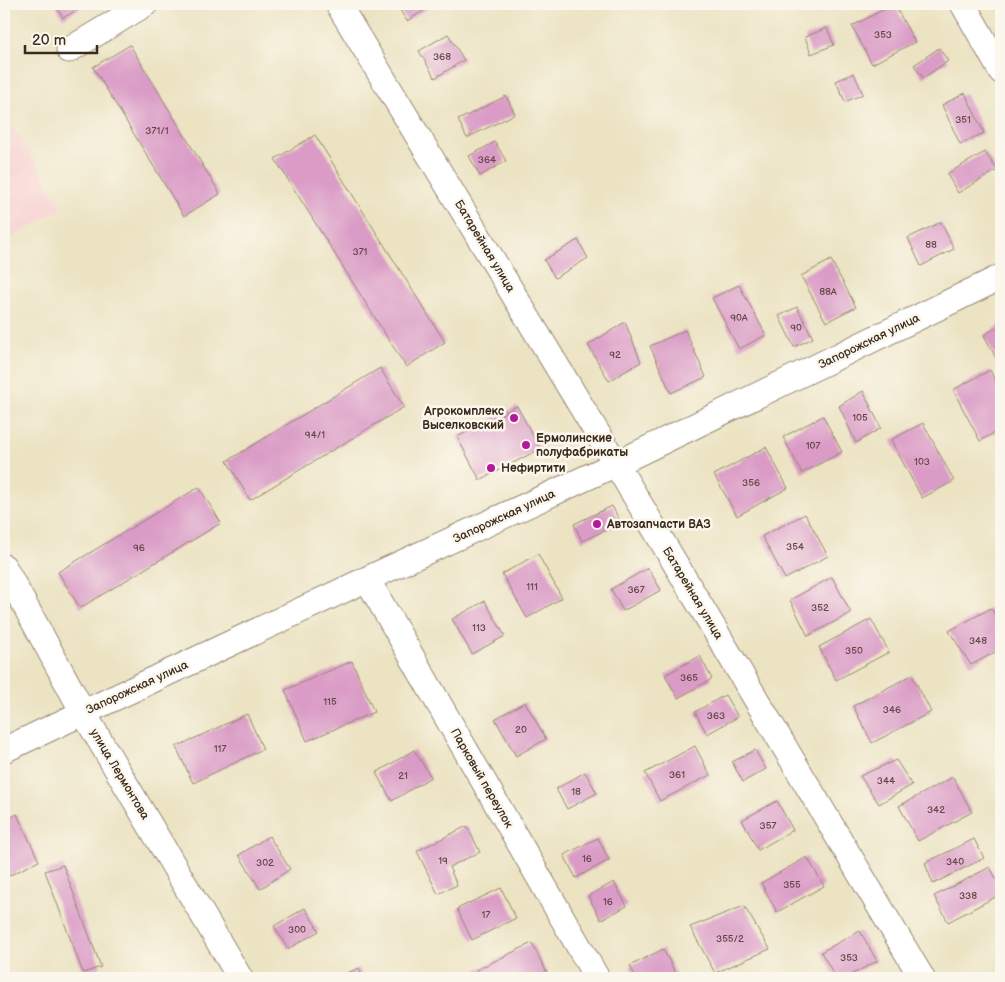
<svg xmlns="http://www.w3.org/2000/svg" width="1005" height="982" viewBox="0 0 1005 982" font-family="'Balsamiq Sans',sans-serif">
  <rect width="100%" height="100%" fill="#fbf7ec"/>
  <filter id="ink" filterUnits="userSpaceOnUse"><feTurbulence type="fractalNoise" baseFrequency=".02" numOctaves="2"/><feDisplacementMap in="SourceGraphic" scale="10" xChannelSelector="R" yChannelSelector="G"/><feConvolveMatrix kernelMatrix="1 2 1 2 8 2 1 2 1" color-interpolation-filters="sRGB"/></filter>
  <filter id="wash" filterUnits="userSpaceOnUse"><feTurbulence type="fractalNoise" baseFrequency=".0096" numOctaves="4" result="noise"/><feDisplacementMap in="SourceGraphic" scale="20" xChannelSelector="R" yChannelSelector="G"/><feGaussianBlur stdDeviation="1.12" result="paint"/><feColorMatrix in="noise" values="0 0 0 0 0 0 0 0 0 0 0 0 0 0 0 0 0 1.4 0 .05"/><feComposite in="paint" operator="in"/></filter>
  <g filter="url(#wash)">
    <rect width="100%" height="100%" fill="#ece3c3"/>
    <path fill="#f7cfd1" d="M4,111L62,208L4,243Z"/>
    <g id="blocks">
      <path fill="#da9bc6" d="M55,4H87L63,18Z
        M396,4H434L407,21Z
        M894,4L915,42L872,64L852,26Z
        M827,28L834,45L811,54L805,37Z
        M448,34L464,60L435,78L419,51Z
        M130,45L220,194L184,216L93,67Z
        M939,48L948,61L923,78L914,65Z
        M854,73L863,94L845,102L836,81Z
        M965,93L984,133L960,144L942,105Z
        M506,96L515,114L467,138L458,120Z
        M315,135L445,342L406,367L275,159Z
        M495,142L506,161L480,176L469,156Z
        M985,152L997,170L958,193L947,174Z
        M941,222L954,249L921,266L908,238Z
        M578,240L588,258L555,278L544,260Z
        M831,260L856,307L826,322L801,276Z
        M739,285L766,335L739,349L712,298Z
        M797,307L813,338L794,347L779,316Z
        M625,322L641,362L609,381L588,345Z
        M1001,325V368L984,335Z
        M685,330L706,377L671,393L650,346Z
        M380,368L404,407L250,500L227,461Z
        M990,370L1001,392V429L980,441L953,390Z
        M863,391L881,428L856,443L839,406Z
        M517,406L540,449L480,480L457,437Z
        M823,416L842,452L802,473L783,437Z
        M923,423L954,481L922,498L891,440Z
        M766,447L788,488L737,516L714,475Z
        M199,487L221,523L80,608L58,572Z
        M612,506L621,523L582,541L574,524Z
        M805,514L828,556L785,579L762,536Z
        M538,554L562,598L527,618L502,574Z
        M648,568L661,590L623,611L611,589Z
        M832,577L851,613L808,636L790,600Z
        M485,601L505,636L472,654L452,619Z
        M991,608L1001,626V649L971,665L949,631Z
        M871,619L889,652L836,680L819,647Z
        M700,656L712,679L678,698L665,675Z
        M352,661L374,712L307,741L285,690Z
        M912,675L931,712L872,743L853,706Z
        M725,695L738,717L707,734L695,712Z
        M525,702L546,739L516,756L495,719Z
        M247,714L263,749L193,783L176,747Z
        M695,746L710,775L660,801L645,773Z
        M414,750L431,777L392,801L376,773Z
        M755,750L766,769L743,782L732,762Z
        M896,760L912,785L879,804L860,776Z
        M585,772L597,793L567,809L556,789Z
        M953,777L972,812L918,841L899,806Z
        M777,801L793,830L758,850L742,820Z
        M17,814L39,861L4,878V821Z
        M467,826L480,852L449,867L457,885L438,894L417,851Z
        M269,836L290,869L260,889L239,855Z
        M598,838L609,860L576,878L564,855Z
        M974,839L984,858L933,884L925,863Z
        M807,857L824,886L777,912L761,883Z
        M63,865L101,967L83,973L45,871Z
        M990,867L1001,888V894L948,922L934,896Z
        M614,882L627,906L601,920L588,896Z
        M501,888L516,918L472,940L457,909Z
        M744,906L770,949L715,973L690,927Z
        M305,908L319,931L288,949L274,926Z
        M860,931L877,961L845,978H836L821,952Z
        M532,943L549,977L547,978H480L476,970Z
        M663,949L676,974L668,978H636L630,966Z
        M359,968L363,978H336Z"/>
    </g>
  </g>
  <g filter="url(#ink)">
    <use href="#blocks" fill-opacity="0" stroke="#948670" stroke-width="1"/>
    <g fill="none" stroke-linecap="round" stroke-linejoin="round">
      <defs>
        <path id="minor" d="M338,4L616,464L922,978
          M963,4L1001,71
          M69,50L145,4
          M4,567L83,712L240,978
          M367,579L597,978
          M4,750L367,579L616,464L1001,277"/>
      </defs>
      <use href="#minor" stroke="#948670" stroke-width="27"/>
      <path stroke="#948670" stroke-width="3" stroke-dasharray="1 4" stroke-linecap="butt" d="M995,4L1001,15"/>
      <use href="#minor" stroke="#fff" stroke-width="25"/>
    </g>
  </g>
  <g fill="#b5179e" stroke="#fbf7ec" stroke-width="2">
    <circle cx="514" cy="418" r="5"/>
    <circle cx="526" cy="445" r="5"/>
    <circle cx="491" cy="468" r="5"/>
    <circle cx="597" cy="524" r="5"/>
  </g>
  <g text-anchor="middle" stroke-width="5" stroke-linejoin="round" paint-order="stroke">
    <g font-size="10" fill="#634648">
      <text x="883" y="38">353</text>
      <text x="442" y="60">368</text>
      <text x="963" y="123">351</text>
      <text x="157" y="134">371/1</text>
      <text x="487" y="163">364</text>
      <text x="931" y="248">88</text>
      <text x="360" y="255">371</text>
      <text x="828" y="295">88А</text>
      <text x="739" y="321">90А</text>
      <text x="796" y="331">90</text>
      <text x="615" y="358">92</text>
      <text x="860" y="421">105</text>
      <text x="315" y="438">94/1</text>
      <text x="813" y="449">107</text>
      <text x="922" y="465">103</text>
      <text x="751" y="486">356</text>
      <text x="795" y="550">354</text>
      <text x="139" y="551">96</text>
      <text x="532" y="590">111</text>
      <text x="636" y="593">367</text>
      <text x="820" y="611">352</text>
      <text x="479" y="631">113</text>
      <text x="978" y="644">348</text>
      <text x="854" y="654">350</text>
      <text x="689" y="681">365</text>
      <text x="330" y="705">115</text>
      <text x="892" y="713">346</text>
      <text x="716" y="719">363</text>
      <text x="521" y="733">20</text>
      <text x="220" y="752">117</text>
      <text x="677" y="778">361</text>
      <text x="403" y="779">21</text>
      <text x="886" y="784">344</text>
      <text x="576" y="795">18</text>
      <text x="936" y="813">342</text>
      <text x="768" y="829">357</text>
      <text x="587" y="862">16</text>
      <text x="443" y="864">19</text>
      <text x="955" y="865">340</text>
      <text x="265" y="866">302</text>
      <text x="792" y="888">355</text>
      <text x="968" y="899">338</text>
      <text x="608" y="905">16</text>
      <text x="486" y="918">17</text>
      <text x="297" y="933">300</text>
      <text x="730" y="942">355/2</text>
      <text x="849" y="961">353</text>
    </g>
    <g font-size="12" fill="#3b2a1e" stroke="#fbf7ec">
      <text transform="translate(485 246) rotate(59)" y="4">Батарейная улица</text>
      <text transform="translate(869 341) rotate(-26)" y="4">Запорожская улица</text>
      <text transform="translate(504 516) rotate(-25)" y="4">Запорожская улица</text>
      <text transform="translate(693 593) rotate(59)" y="4">Батарейная улица</text>
      <text transform="translate(137 687) rotate(-25)" y="4">Запорожская улица</text>
      <text transform="translate(120 774) rotate(59)" y="4">улица Лермонтова</text>
      <text transform="translate(482 778) rotate(60)" y="4">Парковый переулок</text>
    </g>
    <g font-size="12" font-weight="bold" fill="#3b2a1e" stroke="#fbf7ec" text-anchor="start">
      <text x="504" y="415" text-anchor="end">Агрокомплекс<tspan x="504" dy="14">Выселковский</tspan></text>
      <text x="536" y="442">Ермолинские<tspan x="536" dy="14">полуфабрикаты</tspan></text>
      <text x="501" y="472">Нефиртити</text>
      <text x="607" y="528">Автозапчасти ВАЗ</text>
    </g>
  </g>
  <rect width="1005" height="982" fill="none" stroke="#fbf7ec" stroke-width="20"/>
  <path d="M25 45v8h72v-8" fill="none" stroke="#3b2a1e" stroke-width="2.5"/>
  <text x="32" y="45" font-size="15" fill="#3b2a1e" stroke="#fbf7ec" stroke-width="4" paint-order="stroke">20 m</text>
</svg>
